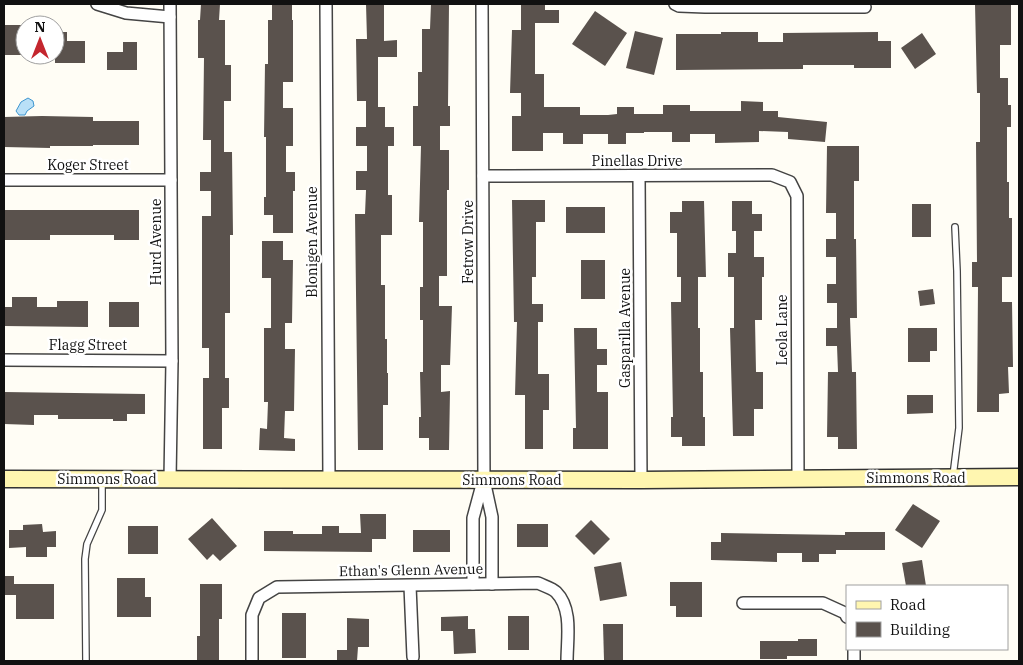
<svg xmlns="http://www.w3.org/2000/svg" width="1023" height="665" viewBox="0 0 1023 665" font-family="'IBM Plex Serif',serif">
<rect width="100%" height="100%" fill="#fffdf5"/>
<path fill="#b9e0f7" stroke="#3f96cf" d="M28 98 33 101 34 106 27 111 25 115H19L16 111 21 102Z"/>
<g fill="#5a524d">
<path d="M201 4H220L219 20H225V65H231V101H224V152H232L233 235H230V313H225V378H229V408H222V449H203V378H209V348H202V216H211V191H200V172H211V140H203L204 58H198V20H200Z"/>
<path d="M272 4H292V20H293V82H283V108H293V146H286V172H295V191H293V233H273V215H264V197H266V137H264L265 64H268V20H272Z"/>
<path d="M366 4H384V41L397 40V57H378V107H385V127H394V146H388V195H392V235H381V285H385V339H387V373H388V405H383V450H358L355 214H365L366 190H356V171H367V146H356V127H366V101H357L356 39H367Z"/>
<path d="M431 4H449L448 106H450V126H440V150H449V190H447V276H439V306H452L450 365H441V392L450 391 449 450H429V438H419V417H421L420 372H423V320H420V287H423V222H419L421 146H413V106H418V72H422V29H430Z"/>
<path d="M521 4H545V10H559V23H535V74H544V107H580V115H608L617 114V107H634V114H663V105H690V111H741V101L763 102V111H778V117L827 122 825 142 788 139V132L759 131V142L715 143V134H690V142H672V132H644V133H626V144H608V134H583V144H563V133H543V151H512V116H521V93H510L512 30H521Z"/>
<path d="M975 4H1011V45H1000V78H1008V105H1011V127H1007V182H1009V218H1012V277H1002V302H1012L1013 367H1008L1009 393 999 394V412H977L978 287H972V262H977L976 142H980V93H977Z"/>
<path d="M595 11 627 33 605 66 572 44Z"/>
<rect x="4" y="25" width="21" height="30"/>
<path d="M635 31 663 38 654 75 626 68Z"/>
<path d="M55 32H67V41H85V63H55Z"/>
<path d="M721 32H758V42H783V33L878 32V41H891V68H854V65H803V69L676 70V34H721Z"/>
<path d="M922 33 936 54 915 69 901 48Z"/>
<path d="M123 42H137V70H107V52H123Z"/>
<path d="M42 116 93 117V121H139V145H93V146H50V148L4 147V117Z"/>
<path d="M827 146H859V181H854V239H856L857 318H850L852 372H856L857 449H838V437H827L828 372H838L837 346H826V328H837V303H827V284H836V257H826V239H836V213H826Z"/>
<path d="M512 200H545V222H536V277H532V304H543V322H538V374H549V410H543V449H525V395H515L517 322H514Z"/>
<path d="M682 201H704L706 277H698V328H700V372H703V417H705V446H682V437H671V417H673L671 302H681V277H677V233H670V212H682Z"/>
<path d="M732 201H752V214H762V231H754V257H764V277H762V320H755L756 372H763V409H754V436H733L730 328H734V277H728V253H736V231H732Z"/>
<rect x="912" y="204" width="19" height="33"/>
<rect x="566" y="207" width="39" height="26"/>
<path d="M4 210H139V240H114V235H50V240H4Z"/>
<path d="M262 241H283V260H293L292 323H285V349H295L294 411H285L284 438 295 439V451L259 450 260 428 267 429 268 402H264V328H271V278H262Z"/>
<rect x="581" y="260" width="24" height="39"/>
<path d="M933 289 935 304 920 306 918 291Z"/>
<path d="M12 297H37V307H57V301H88V327L4 326V307H12Z"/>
<rect x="109" y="302" width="30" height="25"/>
<path d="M574 328H597V349H607V365H597V392H608V449H573V428H576Z"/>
<path d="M908 328H937V351H930V362H908Z"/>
<path d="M4 392 145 394V414H127V421H113V419H58V415H34V425L4 424Z"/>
<path d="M907 395H933V413L907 414Z"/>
<path d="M913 504 940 521 922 548 895 530Z"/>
<path d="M360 514H386V539H372V552L264 551V531H293V534H322V526H339V533H361Z"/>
<path d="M212 518 237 546 220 561 213 554 207 560 188 539Z"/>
<path d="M591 520 610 539 594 555 575 536Z"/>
<path d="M42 524 43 532 56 531V547H47V557H26V547L9 548V530H23V525Z"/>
<rect x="517" y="524" width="31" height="23"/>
<rect x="128" y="526" width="30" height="28"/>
<rect x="413" y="530" width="37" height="22"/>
<path d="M845 532H885V550H836V554H819V562H802V553H777V562L711 560V542H721V533L845 535Z"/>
<path d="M922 560 926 586H906L902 563Z"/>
<path d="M621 562 627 596 600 601 594 567Z"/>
<path d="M4 576H14V584H54V619H16V595H4Z"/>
<path d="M117 578H145V597H151V617H117Z"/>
<path d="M670 582H702V617H676V606H670Z"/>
<path d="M200 584H222V619H219V661H197V636H200Z"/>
<rect x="282" y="613" width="24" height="45"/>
<path d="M468 616V629H475L476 653 454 654 453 631H441V617Z"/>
<rect x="508" y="616" width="21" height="34"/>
<path d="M347 618 369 619V647H358L357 661H337V650H347Z"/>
<path d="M603 624H623V660H604Z"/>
<path d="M798 639H817V656H787V659H760V641H798Z"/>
</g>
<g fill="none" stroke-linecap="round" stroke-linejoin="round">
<g stroke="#444" stroke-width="8">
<g id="lane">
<path d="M953 476 959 428 957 271 955 227"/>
<path d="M86 661 85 559 87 544 102 510V481"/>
</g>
</g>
<g stroke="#444" stroke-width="14">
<g id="street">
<path d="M97 4 126 13 170 17"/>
<path d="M170 4 172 361 170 479"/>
<path d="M326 4 329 480"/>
<path d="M482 4 484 480 492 517V584"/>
<path d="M675 4 679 6 705 7H865"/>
<path d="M483 176 772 175 790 182 797 196 798 479"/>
<path d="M639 176 641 480"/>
<path d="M4 180H171"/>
<path d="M4 360 172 361"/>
<path d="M473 584V518L483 481"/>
<path d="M410 586 413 657"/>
<path d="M743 603H823L845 613 847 617"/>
<path d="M252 661V615L259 598 277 587 538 583C544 586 552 588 556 592 573 609 567 639 567 661"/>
<path d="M854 661V649"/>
</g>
</g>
<g stroke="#333" stroke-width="19">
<path id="secondary" d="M4 479 641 480 1019 477"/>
</g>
<use href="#lane" stroke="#fff" stroke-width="5.5"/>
<use href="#street" stroke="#fff" stroke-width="11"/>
<use href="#secondary" stroke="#fff6b0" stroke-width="16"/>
</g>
<g text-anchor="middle" stroke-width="5" stroke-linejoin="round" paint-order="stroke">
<g font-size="14" fill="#111" stroke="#fff">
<text x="637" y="166">Pinellas Drive</text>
<text x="88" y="170">Koger Street</text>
<text transform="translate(156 242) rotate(-90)" y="5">Hurd Avenue</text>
<text transform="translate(312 242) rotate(-90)" y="5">Blonigen Avenue</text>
<text transform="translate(468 242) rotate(-90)" y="5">Fetrow Drive</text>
<text transform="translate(625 328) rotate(-90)" y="5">Gasparilla Avenue</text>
<text transform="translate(782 330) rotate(-90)" y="5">Leola Lane</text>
<text x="88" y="350">Flagg Street</text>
<text x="916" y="483">Simmons Road</text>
<text x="107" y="484">Simmons Road</text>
<text x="512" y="485">Simmons Road</text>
<text transform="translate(411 570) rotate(-1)" y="5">Ethan's Glenn Avenue</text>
</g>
</g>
<rect width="1023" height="665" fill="none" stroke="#111111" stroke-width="10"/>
<rect x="846" y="585" width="162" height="65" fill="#ffffff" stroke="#a0a0a0"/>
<rect x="856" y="601" width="25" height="8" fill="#fff6b0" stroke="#a0a0a0"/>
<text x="890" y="610" font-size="15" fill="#111111">Road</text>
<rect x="856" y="622" width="25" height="15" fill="#5a524d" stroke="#a0a0a0"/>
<text x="890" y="635" font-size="15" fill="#111111">Building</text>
<g transform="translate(40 40)"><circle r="24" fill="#ffffff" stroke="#a0a0a0"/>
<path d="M0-4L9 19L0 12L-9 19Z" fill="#c4262e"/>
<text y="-8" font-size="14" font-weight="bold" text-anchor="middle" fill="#111111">N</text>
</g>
</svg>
